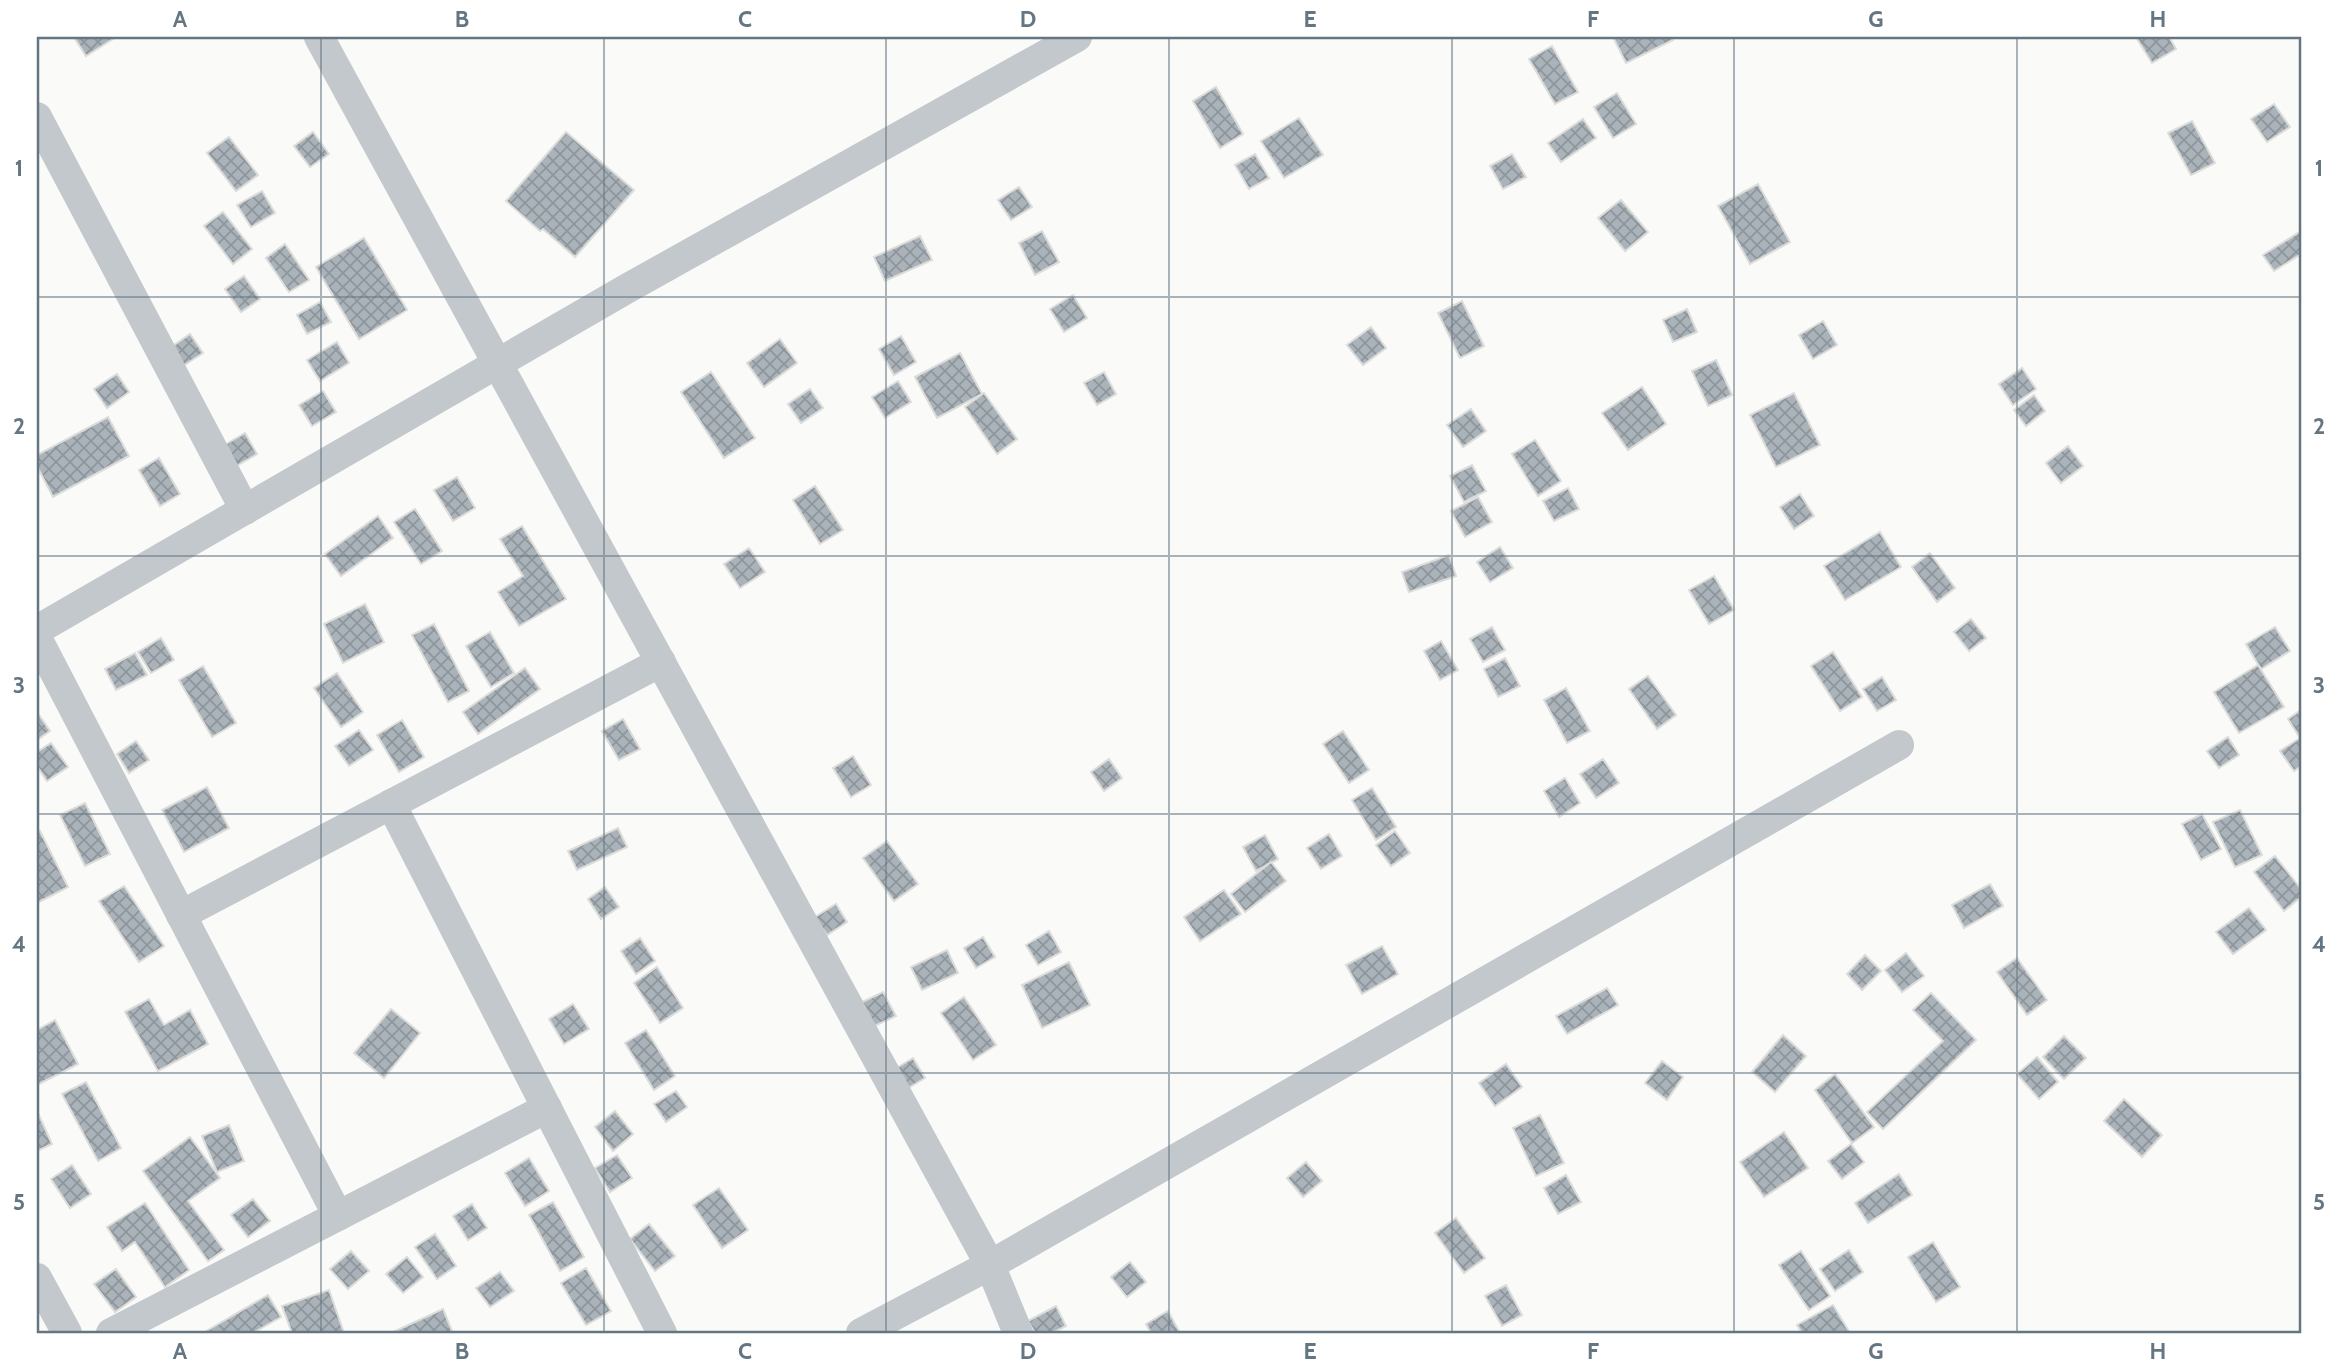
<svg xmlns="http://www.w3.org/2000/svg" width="2338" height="1370" viewBox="0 0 2338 1370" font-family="Cabin,sans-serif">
<defs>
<pattern id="building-cross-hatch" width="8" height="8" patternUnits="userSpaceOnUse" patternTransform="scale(1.75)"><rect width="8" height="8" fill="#aab3b9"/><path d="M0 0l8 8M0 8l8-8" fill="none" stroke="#8e969c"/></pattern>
</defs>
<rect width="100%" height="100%" fill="#fafaf8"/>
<g fill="url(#building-cross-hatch)" stroke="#dcdcda" stroke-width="2">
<path d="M74 37H116L86 56Z"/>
<path d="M1613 37H1671L1673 40 1626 63Z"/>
<path d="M2136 37H2169L2176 49 2152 63Z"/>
<path d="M1552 46 1578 92 1555 104 1529 59Z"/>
<path d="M1216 87 1243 134 1220 148 1193 101Z"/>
<path d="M1617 93 1636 124 1613 138 1594 107Z"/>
<path d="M2274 104 2290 127 2267 142 2251 119Z"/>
<path d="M1299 118 1323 155 1284 178 1261 141Z"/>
<path d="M1583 119 1596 138 1561 162 1548 143Z"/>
<path d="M2192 121 2215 163 2191 175 2168 133Z"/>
<path d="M313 132 329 154 310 167 294 146Z"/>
<path d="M566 132 634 190 575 257 543 229 540 231 506 201Z"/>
<path d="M229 137 258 175 236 191 207 153Z"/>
<path d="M1255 154 1269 178 1249 189 1235 165Z"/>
<path d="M1512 154 1526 177 1503 189 1490 166Z"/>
<path d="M1758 184 1790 242 1750 264 1718 206Z"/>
<path d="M1019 187 1032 207 1011 220 998 200Z"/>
<path d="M262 191 275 213 251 227 237 205Z"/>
<path d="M1621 200 1648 232 1625 251 1598 218Z"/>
<path d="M223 212 252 249 233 264 204 226Z"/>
<path d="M1042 231 1059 262 1035 275 1019 243Z"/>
<path d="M2301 231V254L2274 271 2263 255Z"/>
<path d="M920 236 932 260 885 281 874 257Z"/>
<path d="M364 238 407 310 359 339 316 267Z"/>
<path d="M285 244 309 280 289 292 266 258Z"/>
<path d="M244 276 260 299 241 312 225 289Z"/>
<path d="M1073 295 1087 318 1064 332 1050 309Z"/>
<path d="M1462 301 1484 346 1460 358 1438 313Z"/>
<path d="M320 302 331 322 307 334 297 315Z"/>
<path d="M1687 309 1697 332 1673 342 1663 320Z"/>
<path d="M1823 321 1837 345 1813 359 1799 335Z"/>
<path d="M1371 327 1386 348 1363 365 1347 345Z"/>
<path d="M190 334 203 353 183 366 170 348Z"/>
<path d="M901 336 916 362 894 375 879 349Z"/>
<path d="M780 339 797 363 764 387 747 363Z"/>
<path d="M337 342 349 363 320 381 307 360Z"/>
<path d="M960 353 982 394 937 418 915 377Z"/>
<path d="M1716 360 1732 395 1708 406 1692 371Z"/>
<path d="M2022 368 2036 389 2013 405 1999 384Z"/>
<path d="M711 372 755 438 724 458 681 392Z"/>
<path d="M1104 372 1116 394 1097 405 1084 383Z"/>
<path d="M117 374 129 392 107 408 94 389Z"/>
<path d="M898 381 911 402 885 418 872 397Z"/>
<path d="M1642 387 1666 424 1628 450 1602 413Z"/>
<path d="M810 389 823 408 801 423 788 404Z"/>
<path d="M323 391 336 412 312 426 299 405Z"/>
<path d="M984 393 1017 439 997 454 965 407Z"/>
<path d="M1794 393 1820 445 1776 467 1750 415Z"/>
<path d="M2034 395 2045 411 2026 426 2014 410Z"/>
<path d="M1471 409 1486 431 1463 447 1447 425Z"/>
<path d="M108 417 129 456 53 497 37 466V455Z"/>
<path d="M245 433 257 454 233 468 221 447Z"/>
<path d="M1535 440 1561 481 1538 496 1512 454Z"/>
<path d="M2068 446 2083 466 2061 483 2046 463Z"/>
<path d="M159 458 180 494 160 506 139 470Z"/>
<path d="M1472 465 1486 491 1464 502 1450 476Z"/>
<path d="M457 477 475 508 453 521 434 490Z"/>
<path d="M815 486 843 530 820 544 793 500Z"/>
<path d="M1568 488 1579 509 1554 521 1543 501Z"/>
<path d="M1800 494 1814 516 1794 529 1780 507Z"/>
<path d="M1478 497 1492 522 1465 537 1451 511Z"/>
<path d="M415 509 442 551 421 564 394 522Z"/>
<path d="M378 516 393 538 341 576 325 554Z"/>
<path d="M522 526 566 599 519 626 498 592 523 576 500 539Z"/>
<path d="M1880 532 1901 567 1845 600 1824 566Z"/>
<path d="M1500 547 1513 568 1490 582 1477 562Z"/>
<path d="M749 548 765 572 740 588 724 564Z"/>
<path d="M1930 553 1955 588 1937 602 1912 567Z"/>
<path d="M1449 555 1456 576 1409 592 1402 572Z"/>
<path d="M1714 576 1734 610 1709 624 1689 590Z"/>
<path d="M365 604 384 642 343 663 324 624Z"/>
<path d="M1971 619 1986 638 1969 651 1954 632Z"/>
<path d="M434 624 469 691 448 702 412 635Z"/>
<path d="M1492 627 1505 650 1483 662 1470 639Z"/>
<path d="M2275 627 2290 651 2261 669 2246 644Z"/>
<path d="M490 632 514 673 491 687 466 646Z"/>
<path d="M161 638 174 660 151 673 138 652Z"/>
<path d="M1441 641 1458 670 1440 680 1424 651Z"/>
<path d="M1833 652 1862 697 1840 711 1811 666Z"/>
<path d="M135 653 147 675 116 690 105 669Z"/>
<path d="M1505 658 1520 686 1498 697 1484 669Z"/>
<path d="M2258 665 2284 707 2239 733 2214 692Z"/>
<path d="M203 666 236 723 212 737 179 680Z"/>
<path d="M525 668 540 689 478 734 463 712Z"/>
<path d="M337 673 363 712 341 727 314 688Z"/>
<path d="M1648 676 1676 715 1657 729 1629 689Z"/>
<path d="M1882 677 1896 700 1877 711 1863 689Z"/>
<path d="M1566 688 1590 731 1567 743 1544 700Z"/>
<path d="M2301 710V766L2294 771 2280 751 2300 738 2288 719Z"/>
<path d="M37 712 50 731 37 740Z"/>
<path d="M623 719 640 749 619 760 602 731Z"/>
<path d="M402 720 424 757 399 772 377 735Z"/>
<path d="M359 730 373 750 349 766 335 746Z"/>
<path d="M1343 731 1369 770 1349 783 1323 744Z"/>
<path d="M2228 737 2239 755 2219 768 2207 751Z"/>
<path d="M136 741 149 760 129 773 117 754Z"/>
<path d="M51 743 68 767 47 781 37 766V752Z"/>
<path d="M853 756 871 785 851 797 833 768Z"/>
<path d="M1109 759 1122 778 1104 791 1091 772Z"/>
<path d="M1603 759 1619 783 1596 798 1580 774Z"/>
<path d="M1565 778 1580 803 1559 817 1544 791Z"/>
<path d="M207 787 229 828 184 852 162 810Z"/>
<path d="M1372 788 1396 827 1376 840 1352 800Z"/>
<path d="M85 803 110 854 85 866 60 815Z"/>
<path d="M2240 810 2262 855 2235 867 2213 822Z"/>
<path d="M2202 814 2221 849 2201 860 2182 824Z"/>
<path d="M618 828 627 847 577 870 568 851Z"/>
<path d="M40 831 68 887 37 903V832Z"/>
<path d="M1395 831 1410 853 1391 866 1376 845Z"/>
<path d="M1329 834 1342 856 1321 869 1307 848Z"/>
<path d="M1265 835 1278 859 1256 871 1243 847Z"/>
<path d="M887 841 918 884 894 901 863 858Z"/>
<path d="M2275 856 2301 889V897L2284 911 2254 872Z"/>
<path d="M1271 862 1286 881 1245 912 1231 894Z"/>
<path d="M1990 884 2003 906 1964 928 1952 905Z"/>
<path d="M124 886 164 946 139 962 99 901Z"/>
<path d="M605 887 619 907 601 919 588 899Z"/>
<path d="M1224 890 1241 914 1200 941 1184 917Z"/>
<path d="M836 904 847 922 827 935 815 917Z"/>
<path d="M2249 908 2266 930 2233 954 2216 932Z"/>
<path d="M1049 931 1061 952 1038 965 1026 945Z"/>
<path d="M983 937 995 957 976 968 964 948Z"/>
<path d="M640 938 655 961 636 974 621 951Z"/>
<path d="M1382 946 1398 974 1362 994 1346 965Z"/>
<path d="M947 950 958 973 922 990 911 967Z"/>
<path d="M1906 953 1924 976 1902 992 1885 970Z"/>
<path d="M1865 955 1881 971 1862 990 1847 974Z"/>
<path d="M2017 958 2047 1000 2027 1015 1997 972Z"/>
<path d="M1069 962 1090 1005 1042 1028 1022 985Z"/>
<path d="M657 967 683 1008 660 1023 634 983Z"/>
<path d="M1607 988 1618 1005 1567 1034 1556 1016Z"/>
<path d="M883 992 896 1016 868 1029 856 1005Z"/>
<path d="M1931 993 1976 1040 1883 1129 1867 1112 1943 1041 1913 1010Z"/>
<path d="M964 997 996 1045 973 1060 941 1013Z"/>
<path d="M149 999 164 1025 190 1010 208 1044 158 1071 125 1012Z"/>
<path d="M573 1004 589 1029 564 1044 549 1019Z"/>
<path d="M391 1009 420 1033 384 1078 354 1053Z"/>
<path d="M55 1020 78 1064 37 1085V1030Z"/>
<path d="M646 1030 675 1076 654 1090 625 1043Z"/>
<path d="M1783 1035 1806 1056 1775 1092 1752 1072Z"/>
<path d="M2064 1036 2086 1058 2064 1079 2043 1057Z"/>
<path d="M2037 1057 2058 1082 2039 1099 2017 1074Z"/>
<path d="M913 1058 925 1078 900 1093 888 1073Z"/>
<path d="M1662 1061 1683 1077 1667 1100 1645 1083Z"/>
<path d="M1506 1064 1522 1087 1495 1106 1479 1083Z"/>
<path d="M1835 1074 1874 1127 1852 1143 1815 1090Z"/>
<path d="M86 1082 121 1148 98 1161 62 1094Z"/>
<path d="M676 1091 687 1107 666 1122 654 1104Z"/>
<path d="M2124 1099 2162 1135 2142 1157 2104 1121Z"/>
<path d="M37 1111 52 1144 37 1151Z"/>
<path d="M615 1111 633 1134 613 1151 595 1127Z"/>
<path d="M1540 1115 1564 1163 1536 1176 1513 1128Z"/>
<path d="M229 1125 244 1161 217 1172 202 1136Z"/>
<path d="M1784 1132 1808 1168 1764 1197 1740 1162Z"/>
<path d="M190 1137 220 1178 188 1201 224 1250 208 1261 143 1171Z"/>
<path d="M1851 1144 1864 1162 1842 1179 1828 1161Z"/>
<path d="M617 1155 632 1178 610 1192 595 1168Z"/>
<path d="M529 1158 549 1191 525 1206 505 1173Z"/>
<path d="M1306 1162 1322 1181 1303 1197 1287 1178Z"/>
<path d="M72 1165 91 1194 70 1208 51 1179Z"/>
<path d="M1899 1174 1912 1195 1868 1223 1855 1203Z"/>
<path d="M1566 1175 1581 1202 1558 1214 1544 1188Z"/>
<path d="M719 1188 748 1230 722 1248 693 1205Z"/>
<path d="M253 1199 270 1221 248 1237 231 1215Z"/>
<path d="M553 1202 584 1257 560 1271 529 1215Z"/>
<path d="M145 1203 189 1270 165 1287 135 1242 122 1251 107 1227Z"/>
<path d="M472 1204 487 1228 468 1240 453 1216Z"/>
<path d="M1456 1218 1485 1258 1464 1273 1435 1233Z"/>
<path d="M649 1224 675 1256 655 1271 630 1239Z"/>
<path d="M435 1234 456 1266 437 1279 415 1247Z"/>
<path d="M1933 1242 1960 1287 1936 1302 1908 1257Z"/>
<path d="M1849 1250 1863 1272 1835 1291 1820 1269Z"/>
<path d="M351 1251 369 1271 348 1289 330 1269Z"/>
<path d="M1801 1251 1830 1296 1809 1310 1779 1265Z"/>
<path d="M407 1257 423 1277 403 1293 386 1274Z"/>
<path d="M1130 1262 1146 1282 1127 1297 1111 1277Z"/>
<path d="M586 1268 611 1311 586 1325 561 1283Z"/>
<path d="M116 1269 136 1297 115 1312 94 1284Z"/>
<path d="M500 1272 514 1291 490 1307 476 1288Z"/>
<path d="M1506 1285 1522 1315 1502 1326 1485 1296Z"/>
<path d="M329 1290 344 1333H292L282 1306Z"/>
<path d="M268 1295 281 1317 253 1333H203Z"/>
<path d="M1833 1305 1850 1333H1802L1797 1325Z"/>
<path d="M1056 1306 1066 1326 1052 1333H1035L1028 1321Z"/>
<path d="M443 1309 452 1331 447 1333H391Z"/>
<path d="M1168 1311 1180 1333H1151L1146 1324Z"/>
</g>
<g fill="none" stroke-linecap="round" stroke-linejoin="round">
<g stroke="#c3c8cc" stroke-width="30">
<path d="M319 37 990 1265 1018 1333"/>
<path d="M37 117 245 510"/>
<path d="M37 630 628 288 1077 37"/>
<path d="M37 638 338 1216"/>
<path d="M391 804 662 1333"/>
<path d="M181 915 661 662"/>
<path d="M37 1278 67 1333"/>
<path d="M111 1333 547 1108"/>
<path d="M861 1333 990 1265 1899 745"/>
</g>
</g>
<path fill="none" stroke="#657683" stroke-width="2" stroke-opacity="0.55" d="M321 37V1333M604 37V1333M886 37V1333M1169 37V1333M1452 37V1333M1734 37V1333M2017 37V1333M37 297H2301M37 556H2301M37 814H2301M37 1073H2301"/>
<rect width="2338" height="1370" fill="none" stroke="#ffffff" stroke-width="77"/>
<rect x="38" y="38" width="2262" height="1294" fill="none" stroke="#657683" stroke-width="2.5"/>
<g font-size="23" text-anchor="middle" font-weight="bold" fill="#657683">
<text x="180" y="27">A</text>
<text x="462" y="27">B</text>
<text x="745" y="27">C</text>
<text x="1028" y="27">D</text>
<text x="1310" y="27">E</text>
<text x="1593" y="27">F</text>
<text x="1876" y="27">G</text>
<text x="2158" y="27">H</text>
<text x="19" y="176">1</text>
<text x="2319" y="176">1</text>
<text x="19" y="434">2</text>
<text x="2319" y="434">2</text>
<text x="19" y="693">3</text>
<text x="2319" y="693">3</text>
<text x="19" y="952">4</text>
<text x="2319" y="952">4</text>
<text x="19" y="1210">5</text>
<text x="2319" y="1210">5</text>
<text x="180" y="1359">A</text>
<text x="462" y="1359">B</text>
<text x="745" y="1359">C</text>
<text x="1028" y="1359">D</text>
<text x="1310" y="1359">E</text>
<text x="1593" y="1359">F</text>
<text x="1876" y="1359">G</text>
<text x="2158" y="1359">H</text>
</g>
</svg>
